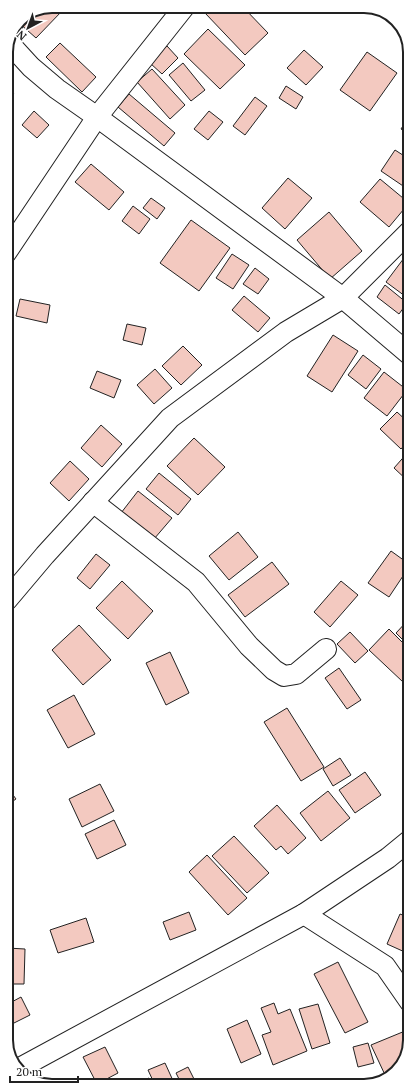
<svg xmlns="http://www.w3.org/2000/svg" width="416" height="1092" viewBox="0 0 416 1092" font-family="'PT Serif',serif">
<rect width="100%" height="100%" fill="#fff"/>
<g fill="#f3c9c0" stroke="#222">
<path d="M52 6H56L62 11 36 38 18 22 20 19Z"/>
<path d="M211 6H242L268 33 245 55 205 13Z"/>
<path d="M208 29 245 65 220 89 184 54Z"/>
<path d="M60 43 96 77 82 92 46 57Z"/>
<path d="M167 46 178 58 162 74 150 63Z"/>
<path d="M304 50 323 67 306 85 287 68Z"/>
<path d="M367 52 397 73 370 111 340 90Z"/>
<path d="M183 63 205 90 191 101 169 75Z"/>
<path d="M152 69 185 105 170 119 137 82Z"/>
<path d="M6 85 14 94 6 100Z"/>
<path d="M286 86 303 97 296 109 279 98Z"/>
<path d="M129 94 175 133 164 146 118 107Z"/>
<path d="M255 97 267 106 245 135 233 126Z"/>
<path d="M34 111 49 125 37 138 22 125Z"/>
<path d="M209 111 223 122 208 140 194 129Z"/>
<path d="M408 118 409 134 401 129Z"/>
<path d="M395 150 409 159V190L381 171Z"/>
<path d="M91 164 124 192 109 210 75 182Z"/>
<path d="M288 178 312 198 285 229 262 208Z"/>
<path d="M380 179 409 203 389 227 360 202Z"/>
<path d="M151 198 165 208 157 219 143 208Z"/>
<path d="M133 206 150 219 139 234 122 221Z"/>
<path d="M329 212 362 251 330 279 297 240Z"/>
<path d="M191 220 230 248 199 291 160 263Z"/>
<path d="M232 254 249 265 233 289 216 278Z"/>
<path d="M404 258 409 262V299L386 282Z"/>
<path d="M255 268 269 279 258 294 243 284Z"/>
<path d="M385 285 407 303 399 314 377 297Z"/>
<path d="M244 296 270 318 258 332 232 310Z"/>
<path d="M20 299 50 305 47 323 16 316Z"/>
<path d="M127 324 146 328 142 345 123 340Z"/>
<path d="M333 335 358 351 332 392 307 376Z"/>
<path d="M183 346 202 365 181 385 162 366Z"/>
<path d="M363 355 381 369 366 389 348 375Z"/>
<path d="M155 369 172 388 154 404 137 385Z"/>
<path d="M97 371 121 380 114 398 90 388Z"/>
<path d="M384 372 407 390 387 416 364 398Z"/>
<path d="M397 412 409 423V440L401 449 380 429Z"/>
<path d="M101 425 122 444 102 467 81 448Z"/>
<path d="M194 438 225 467 198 495 167 466Z"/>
<path d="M409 451V482L394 468Z"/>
<path d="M70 461 89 479 69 501 50 483Z"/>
<path d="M159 473 191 499 178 515 146 489Z"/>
<path d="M138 491 172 518 154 539 121 513Z"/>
<path d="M238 532 258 557 229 580 209 556Z"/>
<path d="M391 551 409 564V567L389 597 368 583Z"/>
<path d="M96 554 110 565 90 589 77 578Z"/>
<path d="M272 562 289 584 245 617 228 595Z"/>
<path d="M122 581 153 611 128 639 96 608Z"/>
<path d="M341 581 358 595 330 627 314 612Z"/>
<path d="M409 619V646L396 633Z"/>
<path d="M79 625 111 660 83 685 52 650Z"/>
<path d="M389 629 409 649V675L403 682 369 650Z"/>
<path d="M350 632 368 651 355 663 337 644Z"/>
<path d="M170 652 189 693 166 705 146 663Z"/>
<path d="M339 668 361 700 347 709 325 678Z"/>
<path d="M74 695 95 734 68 748 47 710Z"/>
<path d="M287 708 324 767 301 781 264 722Z"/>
<path d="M340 758 351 775 333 786 323 769Z"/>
<path d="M365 772 381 795 355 813 339 790Z"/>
<path d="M100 784 114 811 82 827 69 799Z"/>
<path d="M7 787 16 799 7 805Z"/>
<path d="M328 791 350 818 321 841 300 813Z"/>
<path d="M277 805 306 838 288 854 281 846 276 850 254 826Z"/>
<path d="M114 820 126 845 97 859 85 834Z"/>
<path d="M234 836 269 873 247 893 212 856Z"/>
<path d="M207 855 247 898 228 915 189 872Z"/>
<path d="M410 906V946L407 953 387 944 400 914 405 916Z"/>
<path d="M189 912 196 930 170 940 163 922Z"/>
<path d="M86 918 94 942 58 953 50 930Z"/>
<path d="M7 948 25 949 24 984H8Z"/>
<path d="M338 962 368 1022 345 1033 314 974Z"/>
<path d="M21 997 30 1015 8 1026V1004Z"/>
<path d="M274 1003 278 1014 290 1009 307 1051 273 1065 262 1035 271 1032 261 1008Z"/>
<path d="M318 1004 330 1043 312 1049 299 1009Z"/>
<path d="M247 1020 261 1054 241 1063 227 1029Z"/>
<path d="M405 1031 409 1042 401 1068 386 1077 371 1045Z"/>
<path d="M368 1043 374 1063 358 1067 353 1047Z"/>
<path d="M105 1047 118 1073 97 1084 83 1057Z"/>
<path d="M165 1063 175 1085H155L148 1070Z"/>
<path d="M188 1067 197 1085H182L176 1073Z"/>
<path d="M149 1078 153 1085H134Z"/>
</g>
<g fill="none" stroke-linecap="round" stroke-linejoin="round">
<g stroke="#222" stroke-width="22">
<g id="minor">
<path d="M9 43 31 67 57 89 97 117 343 298 409 354"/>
<path d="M6 253 97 117 185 6"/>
<path d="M93 502 196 582 249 646 274 670 284 676 296 674 326 649"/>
<path d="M7 600 45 555 170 418 286 332 343 298 409 232"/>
<path d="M304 914 385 966 410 1002"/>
<path d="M18 1069 304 914 388 858 410 840"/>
</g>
</g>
<use href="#minor" stroke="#fff" stroke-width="20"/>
</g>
<path d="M0 0H416V1092H0ZM52 13H364A39 39 0 0 1 403 52V1040A39 39 0 0 1 364 1079H52A39 39 0 0 1 13 1040V52A39 39 0 0 1 52 13Z" fill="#fff" fill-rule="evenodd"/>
<path fill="none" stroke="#222" stroke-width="2" d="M52 13H364A39 39 0 0 1 403 52V1040A39 39 0 0 1 364 1079H52A39 39 0 0 1 13 1040V52A39 39 0 0 1 52 13Z"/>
<g transform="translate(28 28) rotate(221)" stroke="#ffffff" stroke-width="3" paint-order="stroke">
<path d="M0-3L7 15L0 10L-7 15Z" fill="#222222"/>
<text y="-6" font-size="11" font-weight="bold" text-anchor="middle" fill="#222222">N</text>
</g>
<path d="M10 1076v6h68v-6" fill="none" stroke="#222222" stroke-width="2"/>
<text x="16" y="1076" font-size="12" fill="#222222" stroke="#ffffff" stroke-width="3" paint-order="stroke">20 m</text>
</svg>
